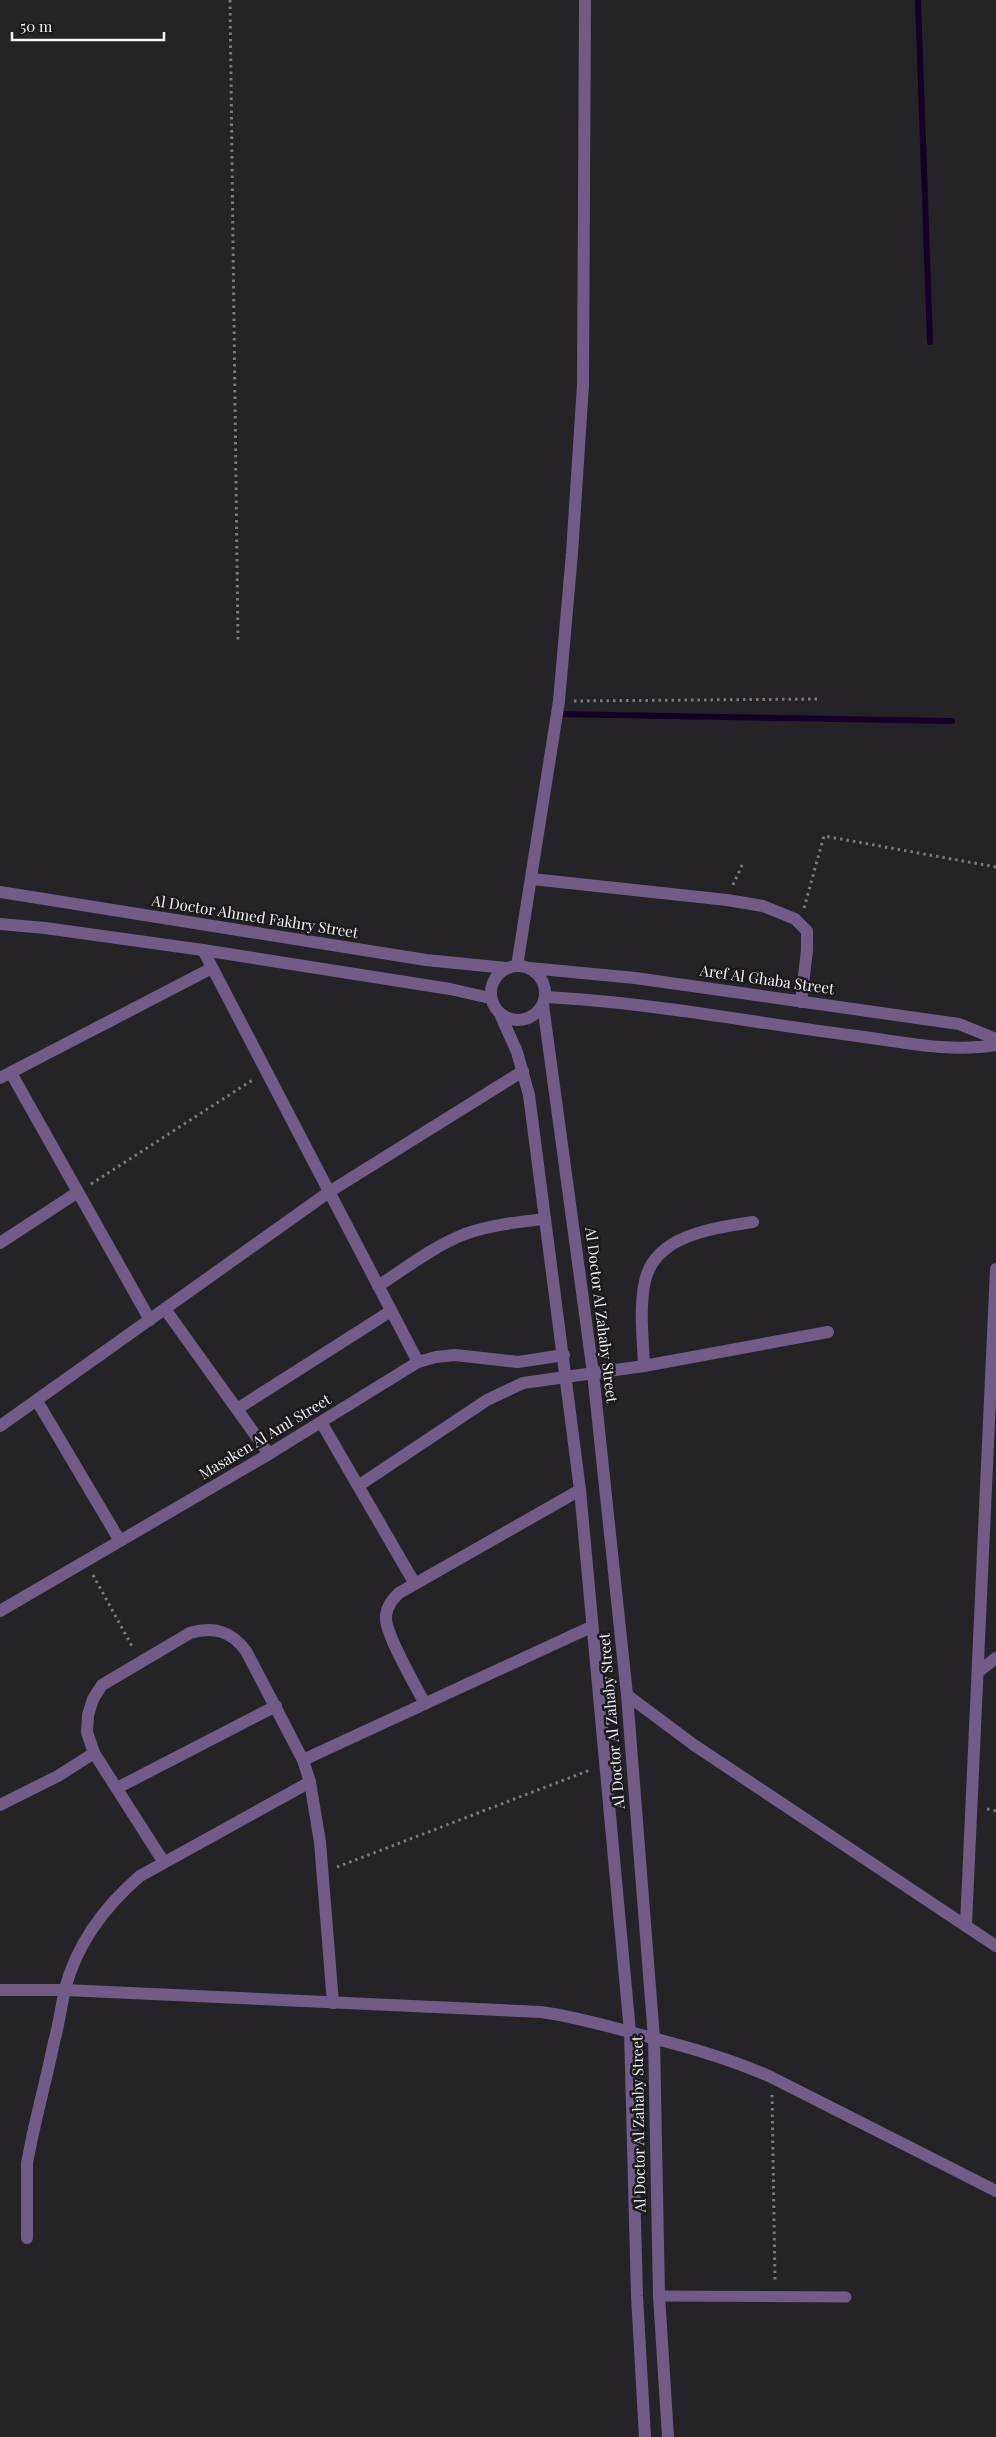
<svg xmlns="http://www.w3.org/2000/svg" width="996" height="2437" viewBox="0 0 996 2437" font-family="'Playfair Display',serif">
<rect width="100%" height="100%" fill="#252328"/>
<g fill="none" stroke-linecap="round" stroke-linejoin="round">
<g stroke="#140024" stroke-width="6">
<path d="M918 0 930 342"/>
<path d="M556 714 952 721"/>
</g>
<g stroke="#7b797d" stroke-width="3" stroke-dasharray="2.5 4" stroke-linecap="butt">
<path d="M230 0 238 642"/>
<path d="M574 701 818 699"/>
<path d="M733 885 743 863"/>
<path d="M804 908 824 836 996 867"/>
<path d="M91 1184 254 1079"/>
<path d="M93 1575 133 1648"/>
<path d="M987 1809 996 1811"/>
<path d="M337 1867 590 1770"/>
<path d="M772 2095 775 2281"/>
</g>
<path stroke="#705c87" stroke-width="11" d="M659 2296 846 2297"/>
<g stroke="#705c87" stroke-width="12">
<path d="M532 879 727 900 763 906 795 919 807 931V950L801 1002"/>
<path d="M0 892 426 960 506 968"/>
<path d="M0 924 45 928 203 950 450 989 490 998"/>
<path d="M203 950 418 1362"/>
<circle cx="518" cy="993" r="27"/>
<path d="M517 966 559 701 572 553 583 385 585 0"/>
<path d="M530 968 635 978 959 1024 996 1039"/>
<path d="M545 997C650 1002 753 1023 857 1036 903 1042 950 1053 996 1045"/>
<path d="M543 1005 593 1373 627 1695 654 2038 659 2296 668 2437"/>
<path d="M501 1016 517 1052 529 1095 580 1490 630 2032 637 2296 645 2437"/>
<path d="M11 1073 150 1320"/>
<path d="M0 1078 212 968"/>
<path d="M0 1243 78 1192"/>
<path d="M378 1286C406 1268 434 1246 465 1234 490 1225 518 1222 545 1219"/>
<path d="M165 1309 269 1454"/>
<path d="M644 1366C643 1338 639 1308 645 1281 655 1235 714 1228 753 1222"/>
<path d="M37 1401 120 1541"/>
<path d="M237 1409 391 1311"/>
<path d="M321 1422 415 1584"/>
<path d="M0 1426 329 1192 523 1071"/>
<path d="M358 1486 487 1400 523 1383 644 1366 828 1332"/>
<path d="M0 1611 269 1454 418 1362 436 1357 455 1355 518 1362 564 1355"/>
<path d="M978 1672 996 1658"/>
<path d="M627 1695 694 1745 996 1946"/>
<path d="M425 1704C416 1686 384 1633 386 1616 387 1606 392 1600 399 1593L580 1490"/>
<path d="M303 1760 591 1627"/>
<path d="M117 1788 276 1706"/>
<path d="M0 1805 58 1776 94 1753"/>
<path d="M163 1861 94 1753 87 1732 88 1715 93 1699 102 1685 190 1633C214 1626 231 1631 246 1651L303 1760 310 1782 320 1842 333 2003"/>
<path d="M966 1924 996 1269"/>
<path d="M0 1990H65L541 2012C571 2016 600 2024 630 2032 679 2045 724 2056 771 2077L996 2191"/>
<path d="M27 2238V2163L31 2143C38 2109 47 2076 54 2042 59 2025 61 2007 65 1989 77 1943 104 1907 140 1876L310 1782"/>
</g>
</g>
<g text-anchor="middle" stroke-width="5" stroke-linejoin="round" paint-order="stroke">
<g font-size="15" fill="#f5f3f6" stroke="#1c1a1e">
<text transform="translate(255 917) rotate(9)" y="5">Al Doctor Ahmed Fakhry Street</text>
<text transform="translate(767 980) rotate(8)" y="5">Aref Al Ghaba Street</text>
<text transform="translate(601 1315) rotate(83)" y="5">Al Doctor Al Zahaby Street</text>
<text transform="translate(265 1437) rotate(-31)" y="5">Masaken Al Aml Street</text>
<text transform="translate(612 1721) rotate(-95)" y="5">Al Doctor Al Zahaby Street</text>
<text transform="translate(639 2124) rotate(-91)" y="5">Al Doctor Al Zahaby Street</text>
</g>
</g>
<path d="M12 32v8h152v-8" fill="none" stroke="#f5f3f6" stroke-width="2.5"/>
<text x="20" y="32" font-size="15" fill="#f5f3f6" stroke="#1c1a1e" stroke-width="4" paint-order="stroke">50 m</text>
</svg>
